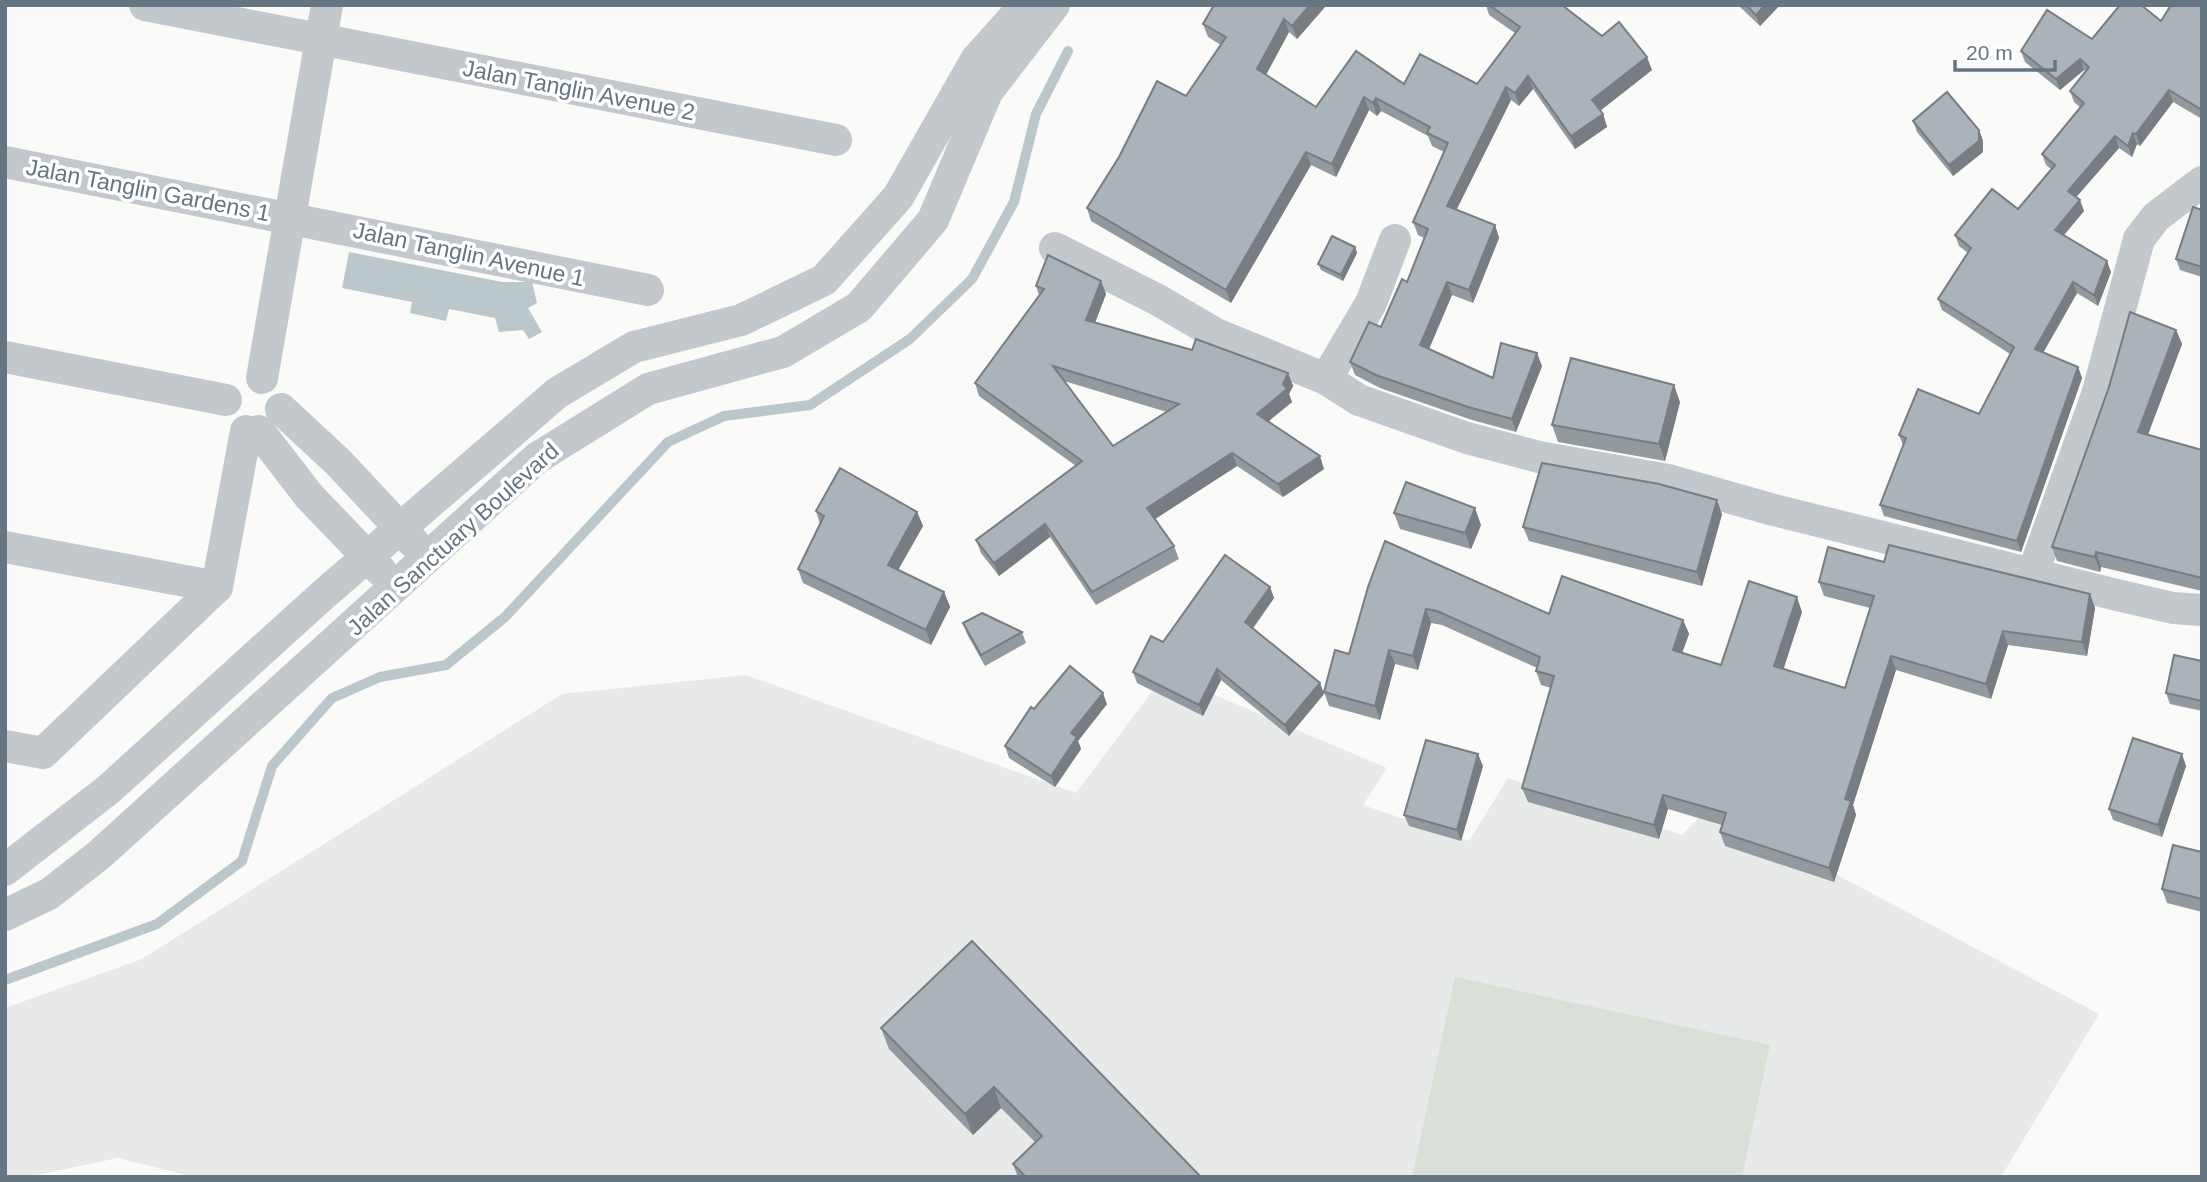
<svg xmlns="http://www.w3.org/2000/svg" width="2207" height="1182" viewBox="0 0 2207 1182" font-family="Helvetica,sans-serif">
<rect width="100%" height="100%" fill="#fafaf8"/>
<path fill="#e8e9e9" d="M1165 674 1387 768 1363 805 1469 841 1508 778 1682 835 1709 807 2099 1014 2001 1177H194L118 1158 27 1177H5V1008L142 959 562 694 746 675 1076 793Z"/>
<path fill="#dadfd7" d="M1455 977 1770 1045 1742 1177H1412Z"/>
<path fill="#bbc7cb" d="M349 252 502 282H532L537 303 528 308 542 332 529 339 523 330 499 332 495 318 449 309 446 321 410 313 412 302 342 288Z"/>
<g fill="none" stroke-linecap="round" stroke-linejoin="round">
<path stroke="#bbc7cb" stroke-width="10" d="M5 980 157 924 242 861 272 766 332 698 380 677 446 665 505 617 668 442 724 416 810 405 910 339 972 279 1014 202 1036 114 1068 51"/>
<g stroke="#c3c8cc" stroke-width="32">
<path d="M145 5 836 140"/>
<path d="M5 162 648 290"/>
<path d="M1055 248 1158 300 1216 334 1326 379 1359 400 1467 438 1539 457 1668 480 1770 509 2117 595 2173 608 2202 610"/>
<path d="M5 357 226 400"/>
<path d="M262 378 327 5"/>
<path d="M1326 379 1371 303 1395 240"/>
<path d="M281 409 338 462 414 543"/>
<path d="M259 431 309 496 381 571"/>
<path d="M5 547 217 587"/>
<path d="M2033 573 2097 395 2139 239 2156 217 2202 182"/>
<path d="M5 746 43 753 217 587 246 431"/>
<path d="M5 870 109 789 324 594 557 393 634 347 741 320 824 280 898 197 976 60 1025 5"/>
<path d="M5 915 49 894 99 855 537 458 648 389 783 352 859 307 933 220 987 92 1054 5"/>
</g>
</g>
<g fill="#929a9f" fill-rule="evenodd">
<path d="M1214 5H1324L1325 7 1297 39 1289 32 1266 75 1316 107 1404 84H1477L1515 33 1489 15 1486 5H1562L1602 36 1652 70 1600 111 1603 114 1607 127 1575 149 1533 89 1519 106 1511 100 1456 210 1495 225 1499 238 1473 303 1452 295 1429 349 1493 378 1542 366 1516 432 1472 420 1380 388 1355 375 1350 362 1381 327 1407 282 1424 238 1418 235 1413 222 1444 152 1432 146 1428 136 1381 111 1377 116 1369 110 1336 177 1311 165 1231 303 1091 221 1087 208 1186 96 1221 45 1208 37 1203 24Z"/>
<path d="M1738 5H1780L1760 26Z"/>
<path d="M2202 5V119L2173 102 2140 146 2137 144 2132 157 2119 148 2076 197 2084 211 2064 235 2111 272 2098 306 2077 293 2043 353 2078 367 2082 378 2021 552 1884 516 1880 505 1903 445 1899 435 1979 414 2010 354 1942 310 1938 299 1968 253 1959 246 1955 235 2018 209 2051 169 2046 165 2042 154 2081 108 2074 102 2070 91 2085 71 2084 70 2060 90 2025 62 2021 51 2092 39 2161 21Z"/>
<path d="M1913 121 1979 130 1983 141V152L1953 176 1917 132Z"/>
<path d="M2202 210V277L2180 270 2176 259Z"/>
<path d="M1355 247 1357 253 1343 281 1321 270 1318 264Z"/>
<path d="M1101 281 1106 294 1095 323 1192 350 1288 373 1293 386 1289 394 1292 402 1268 422 1324 469 1283 497 1237 466 1155 519 1174 546 1179 559 1096 605 1050 537 999 576 981 553 976 540 1076 466 979 396 975 383 1039 295 1036 286ZM1064 381 1167 412 1113 446Z"/>
<path d="M2176 330 2182 344 2148 435 2202 450V591L2101 567 2100 572 2057 561 2052 547Z"/>
<path d="M1680 402 1665 461 1558 442 1552 425Z"/>
<path d="M816 511 917 512 923 526 898 570 944 592 950 607 931 645 803 583 798 569 820 524Z"/>
<path d="M1394 513 1481 525 1471 549 1400 529Z"/>
<path d="M1722 514 1702 586 1529 541 1523 527Z"/>
<path d="M1884 562 2090 594 2095 608 2087 656 2008 645 1991 699 1896 670 1853 805 1856 815 1834 882 1725 846 1720 832 1722 825 1668 809 1659 839 1528 802 1522 788 1551 688 1541 685 1536 671 1537 668 1442 625 1431 623 1418 670 1395 664 1380 720 1329 706 1324 692 1349 654 1368 587 1549 614 1683 620 1689 634 1682 653 1721 665 1802 612 1783 668 1845 688 1870 608 1824 596 1819 582Z"/>
<path d="M1270 587 1274 598 1252 629 1320 683 1324 694 1289 736 1221 680 1203 716 1137 683 1133 672 1163 642Z"/>
<path d="M963 623 1022 632 1026 643 985 666 967 634Z"/>
<path d="M2202 661V711L2170 704 2166 693Z"/>
<path d="M1107 704 1078 741 1081 749 1055 787 1009 758 1005 746 1034 709Z"/>
<path d="M1483 766 1461 841 1409 826 1404 815Z"/>
<path d="M2186 766 2162 837 2113 820 2109 809Z"/>
<path d="M2202 852V912L2167 903 2162 889Z"/>
<path d="M881 1028 1201 1177H1018L1013 1164 1036 1143 1001 1108 973 1135 889 1049Z"/>
</g>
<g fill="#777d82">
<path d="M1310 5H1324L1325 7 1297 39 1292 26Z"/>
<path d="M1765 5H1780L1760 26 1756 15Z"/>
<path d="M1284 19 1289 32 1262 82 1257 69Z"/>
<path d="M1647 57 1652 70 1597 113 1592 100Z"/>
<path d="M2080 59 2084 70 2060 90 2056 79Z"/>
<path d="M1528 76 1533 89 1519 106 1515 93Z"/>
<path d="M1506 87 1511 100 1452 219 1447 206Z"/>
<path d="M2169 90 2173 102 2140 146 2136 134Z"/>
<path d="M1364 97 1369 110 1336 177 1332 164Z"/>
<path d="M1376 98 1381 111 1377 116 1373 103Z"/>
<path d="M1603 114 1607 127 1575 149 1571 136Z"/>
<path d="M1979 130 1983 141V152L1953 176 1949 165Z"/>
<path d="M2133 133 2137 144 2132 157 2128 146Z"/>
<path d="M2115 136 2119 148 2072 202 2068 191Z"/>
<path d="M1306 152 1311 165 1231 303 1226 290Z"/>
<path d="M2080 200 2084 211 2059 241 2055 230Z"/>
<path d="M1495 225 1499 238 1473 303 1469 290Z"/>
<path d="M1355 247 1357 253 1343 281 1341 275Z"/>
<path d="M2107 261 2111 272 2098 306 2094 295Z"/>
<path d="M1101 281 1106 294 1091 333 1086 320Z"/>
<path d="M1447 282 1452 295 1425 358 1420 345Z"/>
<path d="M2073 282 2077 293 2039 360 2035 349Z"/>
<path d="M2176 330 2182 344 2143 447 2138 432Z"/>
<path d="M1537 353 1542 366 1516 432 1512 419Z"/>
<path d="M2078 367 2082 378 2021 552 2017 541Z"/>
<path d="M1288 373 1293 386 1289 394 1292 402 1261 427 1257 414 1283 384Z"/>
<path d="M1674 385 1680 402 1665 461 1659 444Z"/>
<path d="M1232 453 1237 466 1152 521 1147 508Z"/>
<path d="M1320 456 1324 469 1283 497 1278 484Z"/>
<path d="M1717 500 1722 514 1702 586 1697 572Z"/>
<path d="M1475 508 1481 525 1471 549 1465 533Z"/>
<path d="M917 512 923 526 893 579 888 565Z"/>
<path d="M1045 524 1050 537 999 576 994 563Z"/>
<path d="M2096 552 2101 567 2100 572 2095 557Z"/>
<path d="M1270 587 1274 598 1249 634 1245 622Z"/>
<path d="M944 592 950 607 931 645 926 630Z"/>
<path d="M2090 594 2095 608 2087 656 2082 642Z"/>
<path d="M1797 597 1802 612 1780 680 1774 666Z"/>
<path d="M1426 609 1431 623 1418 670 1413 656Z"/>
<path d="M1683 620 1689 634 1678 664 1673 650Z"/>
<path d="M2003 631 2008 645 1991 699 1986 684Z"/>
<path d="M1389 650 1395 664 1380 720 1375 706Z"/>
<path d="M1891 656 1896 670 1853 805 1856 815 1834 882 1829 868 1845 799Z"/>
<path d="M1217 669 1221 680 1203 716 1199 705Z"/>
<path d="M1320 683 1324 694 1289 736 1285 725Z"/>
<path d="M1103 693 1107 704 1078 741 1081 749 1055 787 1051 776 1071 733Z"/>
<path d="M1478 754 1483 766 1461 841 1457 830Z"/>
<path d="M2182 754 2186 766 2162 837 2158 825Z"/>
<path d="M1663 795 1668 809 1659 839 1654 825Z"/>
<path d="M994 1087 1001 1108 973 1135 965 1114Z"/>
</g>
<g fill="#aab3b9" stroke="#777d82" stroke-width="2" fill-rule="evenodd">
<path d="M1214 5H1310L1292 26 1284 19 1257 69 1316 107 1356 51 1404 84 1420 54 1477 84 1520 27 1489 5H1562L1602 36 1619 22 1647 57 1592 100 1603 114 1571 136 1528 76 1515 93 1506 87 1447 206 1495 225 1469 290 1447 282 1420 345 1493 378 1501 343 1537 353 1512 419 1468 407 1376 375 1350 362 1369 322 1381 327 1402 279 1407 282 1428 229 1413 222 1448 143 1427 133 1430 127 1376 98 1373 103 1364 97 1332 164 1306 152 1226 290 1087 208 1119 157 1157 81 1186 96 1226 37 1203 24Z"/>
<path d="M1746 5H1765L1756 15Z"/>
<path d="M2120 5H2141L2161 21 2171 5H2202V110L2169 90 2136 134 2133 133 2128 146 2115 136 2068 191 2080 200 2055 230 2107 261 2094 295 2073 282 2035 349 2078 367 2017 541 1880 505 1906 438 1899 435 1918 389 1979 414 2014 347 1938 299 1971 248 1955 235 1992 189 2018 209 2055 165 2042 154 2084 103 2070 91 2089 67 2080 59 2056 79 2021 51 2047 10 2092 39Z"/>
<path d="M1947 92 1979 130V141L1949 165 1913 121Z"/>
<path d="M2193 207 2202 210V267L2176 259Z"/>
<path d="M1332 236 1355 247 1341 275 1318 264Z"/>
<path d="M1048 255 1101 281 1086 320 1192 350 1196 339 1288 373 1283 384 1287 389 1257 414 1320 456 1278 484 1232 453 1147 508 1174 546 1092 592 1045 524 994 563 976 540 1082 461 975 383 1044 289 1036 286ZM1053 366 1179 404 1113 446Z"/>
<path d="M2130 312 2176 330 2138 432 2202 450V578L2096 552 2095 557 2052 547 2109 387Z"/>
<path d="M1571 358 1674 385 1659 444 1552 425Z"/>
<path d="M1542 463 1659 484 1717 500 1697 572 1523 527Z"/>
<path d="M840 468 917 512 888 565 944 592 926 630 798 569 824 516 816 511Z"/>
<path d="M1406 482 1475 508 1465 533 1394 513Z"/>
<path d="M1385 541 1549 614 1562 576 1683 620 1673 650 1721 665 1749 581 1797 597 1774 666 1845 688 1874 596 1819 582 1828 547 1884 562 1889 545 2090 594 2082 642 2003 631 1986 684 1891 656 1845 799 1851 801 1829 868 1720 832 1726 813 1663 795 1654 825 1522 788 1554 676 1536 671 1540 657 1437 611 1426 609 1413 656 1389 650 1375 706 1324 692 1335 650 1349 654 1368 587Z"/>
<path d="M1225 555 1270 587 1245 622 1320 683 1285 725 1217 669 1199 705 1133 672 1151 636 1163 642Z"/>
<path d="M982 613 1022 632 981 655 963 623Z"/>
<path d="M2174 655 2202 661V701L2166 693Z"/>
<path d="M1070 666 1103 693 1071 733 1077 737 1051 776 1005 746 1031 707 1034 709Z"/>
<path d="M2133 738 2182 754 2158 825 2109 809Z"/>
<path d="M1426 740 1478 754 1457 830 1404 815Z"/>
<path d="M2173 845 2202 852V899L2162 889Z"/>
<path d="M972 941 1201 1177H1026L1013 1164 1042 1136 994 1087 965 1114 881 1028Z"/>
</g>
<g text-anchor="middle" stroke-width="7" stroke-linejoin="round" paint-order="stroke">
<g font-size="23" fill="#657683" stroke="#fff">
<text transform="translate(579 90) rotate(11)" y="8">Jalan Tanglin Avenue 2</text>
<text transform="translate(148 190) rotate(11)" y="8">Jalan Tanglin Gardens 1</text>
<text transform="translate(469 254) rotate(12)" y="8">Jalan Tanglin Avenue 1</text>
<text transform="translate(453 539) rotate(-42)" y="8">Jalan Sanctuary Boulevard</text>
</g>
</g>
<rect width="2207" height="1182" fill="none" stroke="#657683" stroke-width="14"/>
<path d="M1955 60v10h100v-10" fill="none" stroke="#657683" stroke-width="3.5"/>
<text x="1966" y="60" font-size="21" fill="#657683" stroke="#ffffff" stroke-width="5" paint-order="stroke">20 m</text>
</svg>
